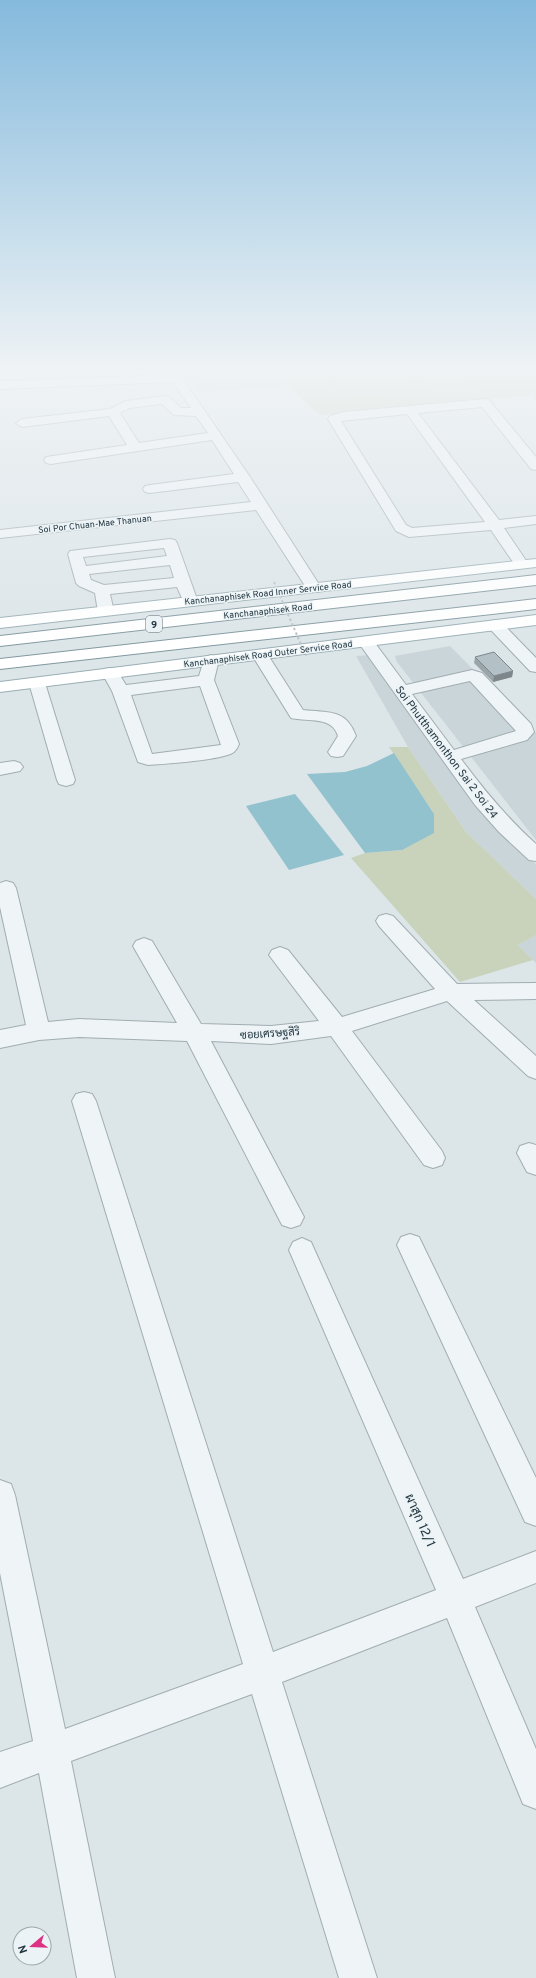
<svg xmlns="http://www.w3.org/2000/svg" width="536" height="1978" viewBox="0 0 536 1978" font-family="Overpass,Sarabun,sans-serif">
<rect width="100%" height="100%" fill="#dce5e8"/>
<g fill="#cad5da">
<path d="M185 372H276L288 386 200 392Z"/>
<path d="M450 646 536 733V840L397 662 395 656Z"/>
<path d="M371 655 483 812 536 864V899L466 832 408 747 356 656Z"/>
<path d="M536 935V963L518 945Z"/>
</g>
<g fill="#c9d3bc">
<path d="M276 372H536V401L531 395 320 415 288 386Z"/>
<path d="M389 747H408L466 832 536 899V935L518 945 533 960 460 982 351 858 365 853 402 850 434 814Z"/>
</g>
<g fill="#92c2cd">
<path d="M394 753 434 814V833L402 850 365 853 307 774 345 772 367 766Z"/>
<path d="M295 794 344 855 289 870 246 806Z"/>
</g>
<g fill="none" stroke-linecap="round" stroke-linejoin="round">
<g stroke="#a1adb2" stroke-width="2">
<g id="minor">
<path d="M166 372H178L250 477 322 589 319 592H309L256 510 0 538V530L251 502 238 482 150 493 145 492 143 489 145 486 150 485 234 474 212 440 51 464 46 463 44 460 46 457 127 445 109 416 22 427 16 423 22 419 110 409 126 401 165 396 169 397 181 408H191L173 382 0 389V381L168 375ZM162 404 174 415 196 416 208 433 139 443 120 413 129 408Z"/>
<path d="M485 399 489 400 536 457V470L531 469 482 407 418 413 499 520 536 516V524L504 528 529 565 527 568H517L491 530 409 537 396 531 328 419 330 416 344 412ZM407 414 485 522 412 528 406 525 341 421Z"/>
<path d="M170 539 175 540 177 543 198 602 195 605H185L177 587 110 594 114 612 112 615H100L98 612 95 593 79 586 76 583 68 554 70 551ZM164 548 167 556 86 566 83 557ZM170 565 174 578 104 585 91 580 89 574Z"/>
<path d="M495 620 501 622 536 658V672L530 671 489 628 487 625 489 622Z"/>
<path d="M366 637 372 639 406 685 472 670 482 673 531 724 534 732 527 740 461 759C484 790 507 818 536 844V861L529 860 499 832 475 805 358 642 360 639ZM470 681 516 731 454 750 412 694Z"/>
<path d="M260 650 266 652 303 710C327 713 346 708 356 736L343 756 337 757 331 756 328 752 338 736C332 716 309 722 291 718L252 655 254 652Z"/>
<path d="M211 655 217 657 219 660 214 680 239 744C238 747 236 750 234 752 224 760 164 764 148 765L138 762 112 691 102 673 104 669 110 668 116 669 126 685 199 676 205 657ZM200 686 221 745 152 754 131 695Z"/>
<path d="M37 678 43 679 45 683 75 780 73 784 66 786 59 784 57 780 29 683 31 679Z"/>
<path d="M14 761 20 763 23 767 20 771 0 775V763Z"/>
<path d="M6 881 13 883 16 888 48 1022 79 1019 177 1023 133 946 136 941 144 938 152 941 201 1024 271 1026 319 1021 269 955 272 950 280 947 288 950 342 1017 435 989 379 926 376 921 379 916 386 914 393 916 457 984 536 983V999L474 1000 536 1056V1079L528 1076 447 1001 352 1031 442 1151 445 1158 442 1165 433 1168 424 1165 331 1036 271 1044 211 1041 304 1217 300 1225 291 1228 282 1225 187 1041 79 1037 39 1040 0 1048V1030L26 1025 0 907V883Z"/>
<path d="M84 1092 92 1094 96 1101 273 1652 436 1590 289 1250 293 1242 302 1238 311 1242 463 1579 536 1551V1583L475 1607 536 1749V1809L523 1804 447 1618 282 1682 377 1978H339L252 1694 71 1761 115 1978H77L39 1773 0 1788V1752L33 1741 0 1573V1480L11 1484 15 1495 65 1729 243 1664 72 1101 76 1094Z"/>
<path d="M529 1143 536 1145V1175L527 1172 517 1153 520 1146Z"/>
<path d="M410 1234 419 1237 536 1478V1526L525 1522 397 1245 401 1237Z"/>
</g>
</g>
<g stroke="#9aaeb5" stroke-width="2">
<g id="major">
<path d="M536 559V567L0 628V618Z"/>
<path d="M536 615V625L0 692V682Z"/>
</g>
</g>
<g stroke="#8298a0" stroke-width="2">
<g id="highway">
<path d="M536 575V585L0 646V636Z"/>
<path d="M536 599V609L0 669V659Z"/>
</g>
</g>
<g stroke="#bac3c7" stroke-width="1.5" stroke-dasharray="2 2" stroke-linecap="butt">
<path d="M325 372 342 392 359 394 536 378"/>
<path d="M409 372 423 388"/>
</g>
<use href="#minor" fill="#eff4f6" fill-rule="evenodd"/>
<use href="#major" fill="#fff" fill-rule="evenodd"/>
<use href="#highway" fill="#fff" fill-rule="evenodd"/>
<path stroke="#bac3c7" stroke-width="2" stroke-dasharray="2.5 2.5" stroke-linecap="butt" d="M274 582 306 656"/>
</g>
<path fill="#9aa5a9" d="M475 657 513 671 512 677 493 682 474 663Z"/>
<path fill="#7d868a" d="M513 671 512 677 493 682 494 676Z"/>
<path fill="#b3c0c5" stroke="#7d868a" d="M494 652 513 671 494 676 475 657Z"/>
<linearGradient id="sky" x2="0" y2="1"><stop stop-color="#85badd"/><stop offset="0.57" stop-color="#eff3f5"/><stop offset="1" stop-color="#eff3f5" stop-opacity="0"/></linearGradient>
<rect width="536" height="649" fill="url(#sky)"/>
<g text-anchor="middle" stroke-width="3" stroke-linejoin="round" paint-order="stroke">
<g font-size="9" fill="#243740" stroke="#ebf3f6">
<text transform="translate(95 524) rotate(-6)" y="3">Soi Por Chuan-Mae Thanuan</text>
<text transform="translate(268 593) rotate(-6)" y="3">Kanchanaphisek Road Inner Service Road</text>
<text transform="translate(268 611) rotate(-6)" y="3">Kanchanaphisek Road</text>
<text transform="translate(268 654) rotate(-7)" y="3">Kanchanaphisek Road Outer Service Road</text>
</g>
<rect fill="#ebf3f6" stroke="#606f77" stroke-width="1" x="146" y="616" width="16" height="16" rx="3"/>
<g font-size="10" font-weight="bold" fill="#243740">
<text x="154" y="628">9</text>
</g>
<g font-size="11" fill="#243740" stroke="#ebf3f6">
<text transform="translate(447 752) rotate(53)" y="4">Soi Phutthamonthon Sai 2 Soi 24</text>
<text transform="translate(270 1033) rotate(-4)" y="4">ซอยเศรษฐสิริ</text>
</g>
<g font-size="13" fill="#243740" stroke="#ebf3f6">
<text transform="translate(421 1520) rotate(66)" y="5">ผาสุก 12/1</text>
</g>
</g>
<g transform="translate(32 1946) rotate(251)"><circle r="19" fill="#ebf3f6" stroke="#9ba8ad"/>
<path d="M0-3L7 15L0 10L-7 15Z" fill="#dd3183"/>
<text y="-6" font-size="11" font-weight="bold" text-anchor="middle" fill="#243740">N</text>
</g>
</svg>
